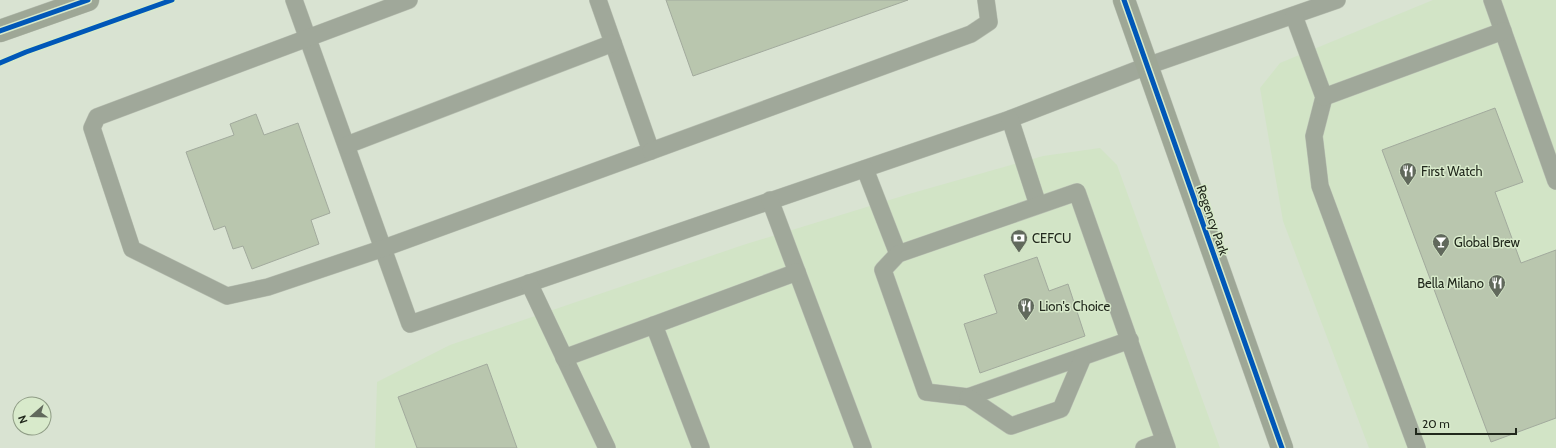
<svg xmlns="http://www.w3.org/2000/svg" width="1556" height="448" viewBox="0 0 1556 448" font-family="Cabin,sans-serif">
<rect width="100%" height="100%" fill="#d9e3d2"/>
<g fill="#d2e4c6">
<path d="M1433 0H1556V448H1369L1283 221 1260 88 1280 63Z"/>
<path d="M1100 148 1117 165 1220 448H375L377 382 450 345 743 245 909 194 1043 156Z"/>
</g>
<g fill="#b9c6ae" stroke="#a2aa9d">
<path d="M666 0H908L693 76Z"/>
<path d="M1495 108 1523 182 1495 192 1521 263 1556 250V418L1491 442 1382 150Z"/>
<path d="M256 114 264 135 298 123 330 213 311 220 319 244 252 269 243 246 233 249 225 226 214 230 186 152 234 135 230 124Z"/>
<path d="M1037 257 1049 291 1068 284 1085 336 980 373 964 324 997 313 984 275Z"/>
<path d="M487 364 517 448H417L398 397Z"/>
</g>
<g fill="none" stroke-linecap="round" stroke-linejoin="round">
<g stroke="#b9c0b3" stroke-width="18">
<g id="lane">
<path d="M294 0 410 324 1010 119 1147 66 1337 0"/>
<path d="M409 0 97 117 92 128 132 249 227 296 268 287 384 248 651 151 598 0"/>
<path d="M1492 0 1556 181"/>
<path d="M1294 16 1324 97 1314 136 1320 186 1417 448"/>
<path d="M1324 97 1503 31"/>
<path d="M1010 119 1038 205"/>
<path d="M347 145 613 43"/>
<path d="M651 151 971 34 989 22 986 0"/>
<path d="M865 169 898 254"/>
<path d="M770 200 863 448"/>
<path d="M529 283 607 448"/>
<path d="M1130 340 968 397 926 392 883 270 898 254 1077 192 1167 448"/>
<path d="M564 358 654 325"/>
<path d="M968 397 1011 426 1061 409 1083 357"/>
<path d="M701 448 654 325 797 272"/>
<path d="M1144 448 1164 441"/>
</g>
</g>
<g stroke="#b9c0b3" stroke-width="23">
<g id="secondary">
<path d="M1124 0 1282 448"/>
<path d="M0 31 88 0"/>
</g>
</g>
<use href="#lane" stroke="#a0a89a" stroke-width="17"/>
<use href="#secondary" stroke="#9ea796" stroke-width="22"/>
<g stroke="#d8eacb" stroke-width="8">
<g id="cycleway">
<path d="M1124 0 1282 448"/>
<path d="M0 31 88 0"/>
<path d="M0 63 26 52 172 0"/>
</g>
</g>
<use href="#cycleway" stroke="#0057b8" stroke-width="5"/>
</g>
<defs>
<g id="restaurant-pin" transform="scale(0.9)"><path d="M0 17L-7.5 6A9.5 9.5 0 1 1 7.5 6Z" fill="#61695c" stroke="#d8eacb"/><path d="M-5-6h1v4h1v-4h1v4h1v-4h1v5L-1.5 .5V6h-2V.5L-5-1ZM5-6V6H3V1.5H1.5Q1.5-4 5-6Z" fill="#fff"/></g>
<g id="bank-pin" transform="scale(0.9)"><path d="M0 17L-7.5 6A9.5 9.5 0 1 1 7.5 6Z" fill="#61695c" stroke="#d8eacb"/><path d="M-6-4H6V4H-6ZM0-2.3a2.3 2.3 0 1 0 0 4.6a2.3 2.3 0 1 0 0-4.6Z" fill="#fff"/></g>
<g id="bar-pin" transform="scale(0.9)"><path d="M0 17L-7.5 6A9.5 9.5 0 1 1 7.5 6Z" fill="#61695c" stroke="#d8eacb"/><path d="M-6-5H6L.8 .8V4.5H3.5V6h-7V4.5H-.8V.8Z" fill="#fff"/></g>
</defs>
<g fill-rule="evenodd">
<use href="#restaurant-pin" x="1408" y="171"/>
<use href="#bank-pin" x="1019" y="238"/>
<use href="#bar-pin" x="1441" y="242"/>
<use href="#restaurant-pin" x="1497" y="283"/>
<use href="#restaurant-pin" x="1026" y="306"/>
</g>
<g text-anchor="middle" stroke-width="3" stroke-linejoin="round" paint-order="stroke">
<g font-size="13" fill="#21281c" stroke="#d8eacb" text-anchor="start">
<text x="1421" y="176">First Watch</text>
<text x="1032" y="243">CEFCU</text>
<text x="1454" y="247">Global Brew</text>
<text x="1484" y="288" text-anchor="end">Bella Milano</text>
<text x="1039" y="311">Lion's Choice</text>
</g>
<g font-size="13" fill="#21281c" stroke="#d8eacb">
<text transform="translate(1213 220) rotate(71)" y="5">Regency Park</text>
</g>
</g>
<g transform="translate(32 416) rotate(250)"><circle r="19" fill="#d8eacb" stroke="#8f9c85"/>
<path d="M0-3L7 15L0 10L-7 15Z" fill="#61695c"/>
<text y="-6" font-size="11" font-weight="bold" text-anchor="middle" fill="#21281c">N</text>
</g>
<path d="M1416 428v6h100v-6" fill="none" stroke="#21281c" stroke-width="2"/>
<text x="1422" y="428" font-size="12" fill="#21281c" stroke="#d8eacb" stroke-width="3" paint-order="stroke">20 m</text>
</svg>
